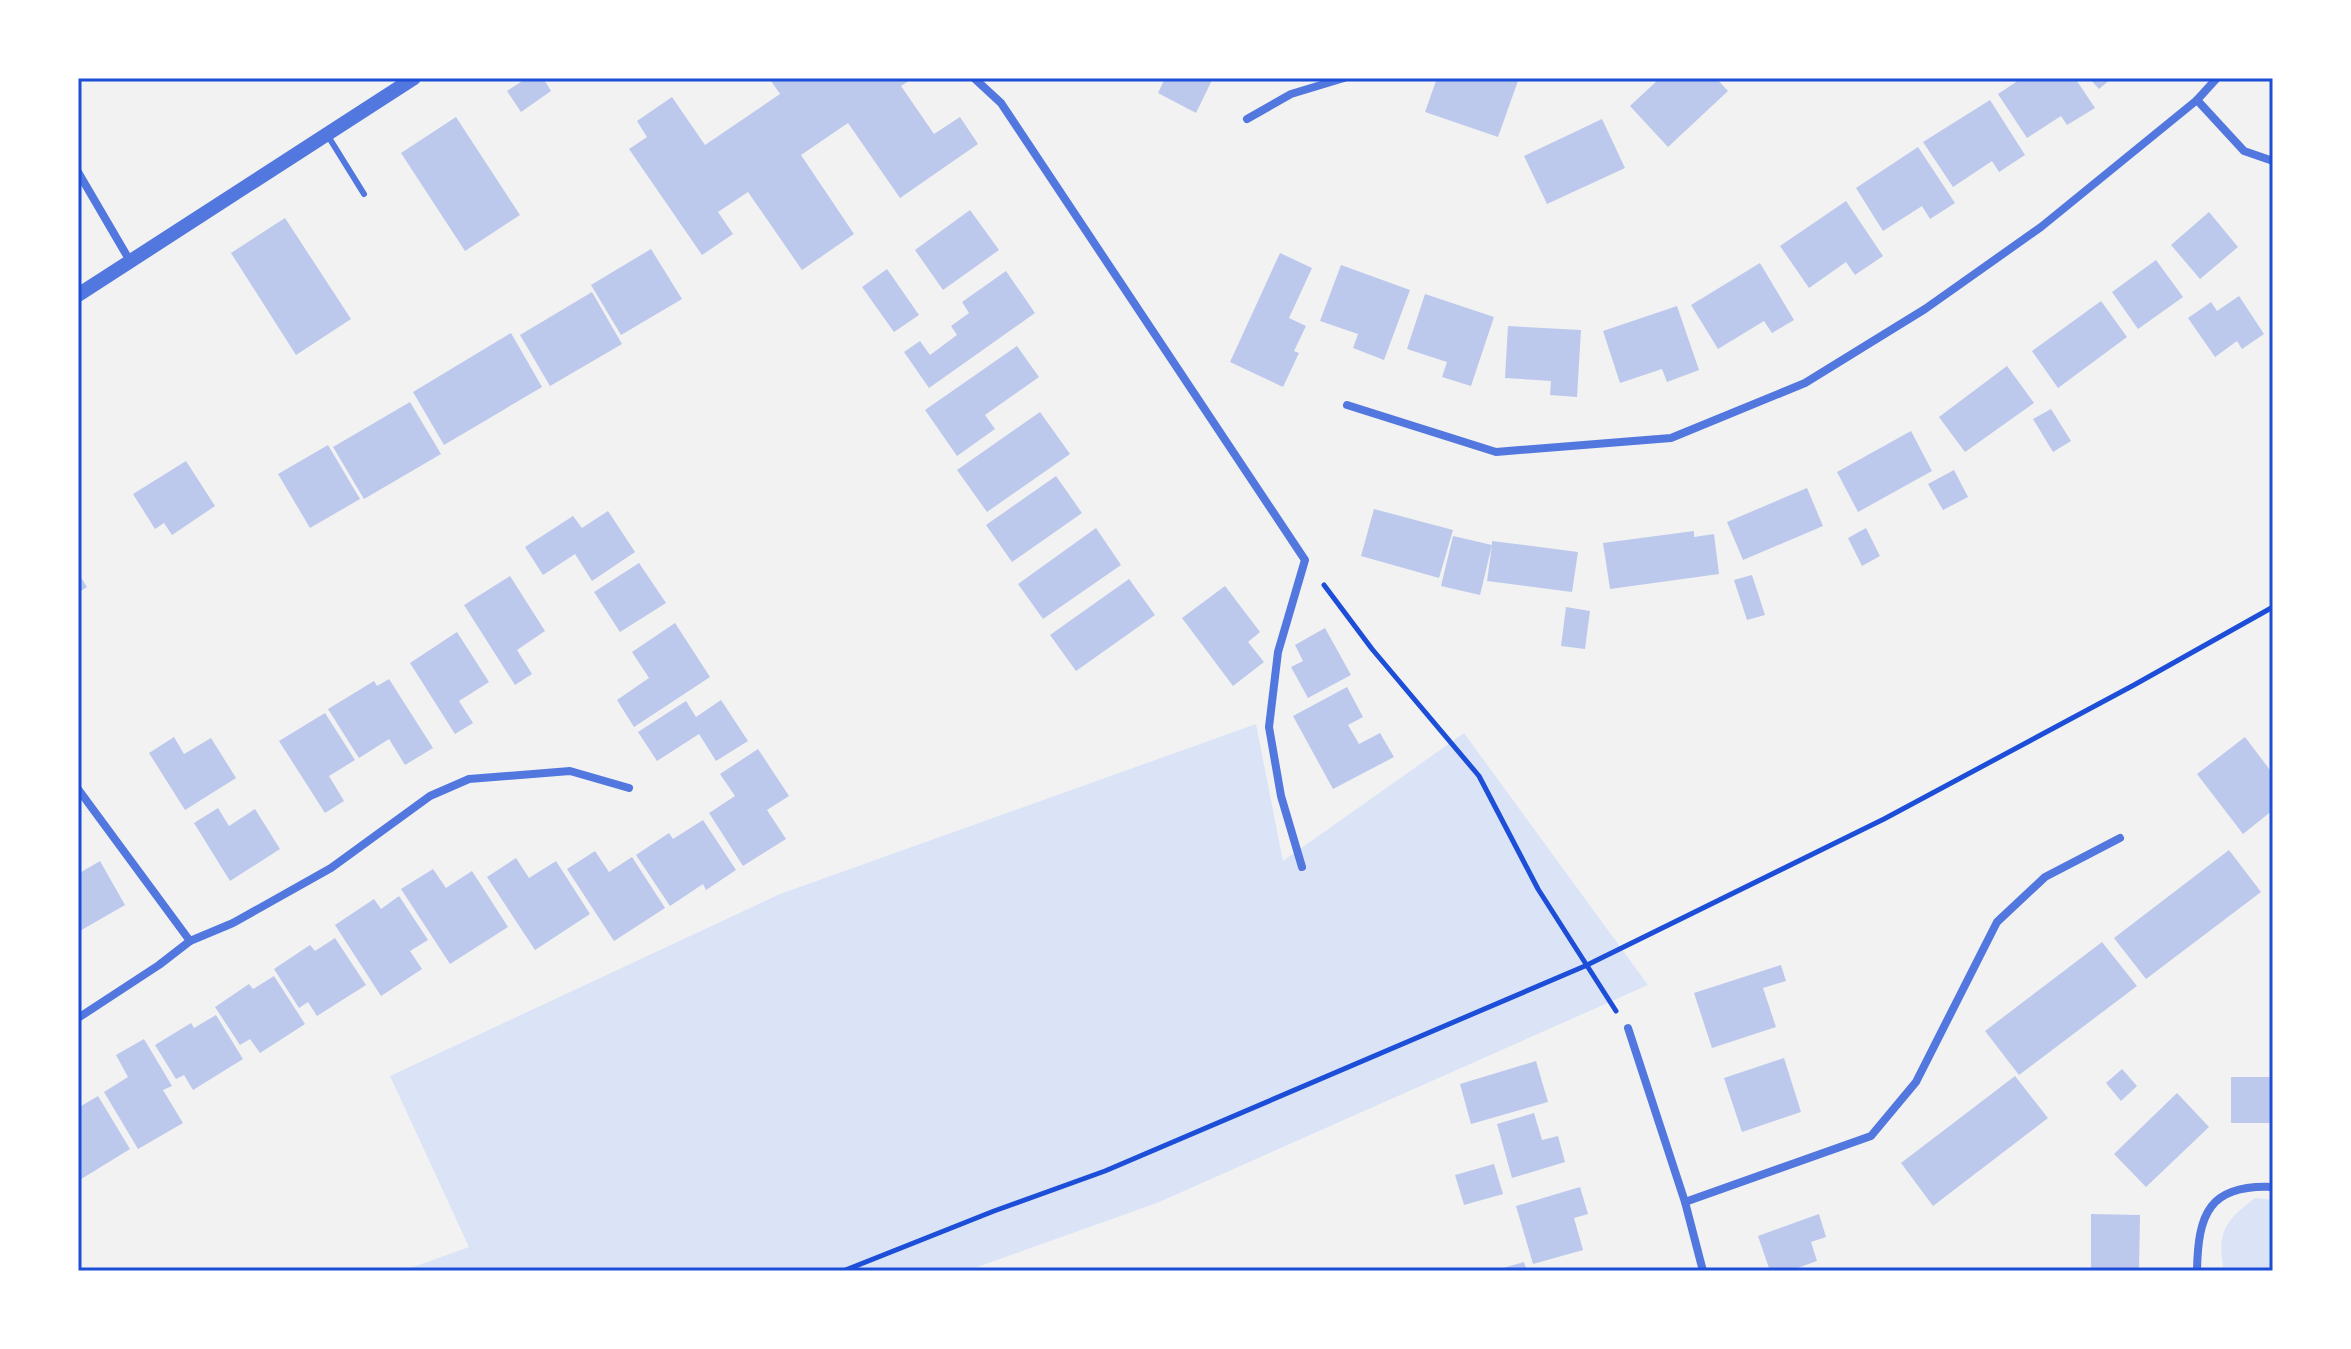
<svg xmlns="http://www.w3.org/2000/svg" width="2351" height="1349" viewBox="0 0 2351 1349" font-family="'Fira Sans',sans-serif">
<rect width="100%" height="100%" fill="#f2f2f2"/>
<g fill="#dbe4f7">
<path d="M1256 724 1283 861 1464 733 1648 985 1157 1203 966 1271H402L469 1247 390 1076 780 894Z"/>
<path d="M2255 1198 2273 1200V1271H2224C2216 1232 2225 1221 2255 1198Z"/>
</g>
<g fill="#bdc9ec">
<path d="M527 78H543L551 91 521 112 507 91Z"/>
<path d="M769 78H913L901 86 934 134 960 117 978 144 900 198 848 123 801 155 854 234 802 270 748 192 718 212 733 234 702 255 629 149 647 137 637 121 672 97 705 145 780 94Z"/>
<path d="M1165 78H1213L1196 113 1158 93Z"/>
<path d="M1437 78H1519L1498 137 1425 112Z"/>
<path d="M1716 78 1728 91 1668 147 1630 106 1660 78Z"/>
<path d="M2022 78H2075L2095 108 2067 125 2061 116 2027 138 1998 94Z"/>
<path d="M2089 78H2112L2099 89Z"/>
<path d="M1990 100 2025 155 1999 172 1992 161 1953 187 1923 142Z"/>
<path d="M456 117 520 215 465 251 401 153Z"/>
<path d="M1602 119 1625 168 1547 204 1524 156Z"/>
<path d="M1918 147 1955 203 1930 219 1922 206 1883 231 1856 188Z"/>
<path d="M1846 201 1883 256 1855 275 1846 262 1809 288 1780 246Z"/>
<path d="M970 210 999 250 943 290 915 250Z"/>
<path d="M2209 212 2238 247 2200 279 2171 245Z"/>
<path d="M285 218 351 319 296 355 231 253Z"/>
<path d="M651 249 682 299 621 335 591 285Z"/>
<path d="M1280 253 1312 268 1289 318 1306 326 1294 351 1299 353 1283 387 1230 362Z"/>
<path d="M2156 260 2183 297 2138 329 2112 292Z"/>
<path d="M1760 263 1794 320 1772 333 1764 321 1718 349 1691 305Z"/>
<path d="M1341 265 1410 290 1384 360 1353 348 1358 334 1320 321Z"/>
<path d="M887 269 919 315 894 332 862 287Z"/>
<path d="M1006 271 1035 313 929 388 904 352 920 341 930 355 957 335 951 326 969 313 962 302Z"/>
<path d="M592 292 622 344 550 386 520 335Z"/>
<path d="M1425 294 1494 317 1471 386 1442 377 1447 362 1407 349Z"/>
<path d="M2239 296 2264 334 2242 349 2237 341 2215 357 2188 318 2211 302 2217 311Z"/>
<path d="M2101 301 2127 337 2058 388 2032 351Z"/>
<path d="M1677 306 1699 370 1667 382 1662 369 1620 383 1603 331Z"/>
<path d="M1508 326 1581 330 1577 397 1550 395 1551 381 1505 378Z"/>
<path d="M511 333 542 387 444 445 413 392Z"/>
<path d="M1017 346 1039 377 985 415 995 429 957 456 925 410Z"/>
<path d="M2007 366 2034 403 1965 452 1939 417Z"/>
<path d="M410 402 441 454 364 499 333 447Z"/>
<path d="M2051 409 2071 441 2053 452 2033 419Z"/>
<path d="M1040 412 1070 454 987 512 957 470Z"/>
<path d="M1911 431 1932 471 1858 512 1837 472Z"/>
<path d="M328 445 360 499 310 528 278 474Z"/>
<path d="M186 461 215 506 172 535 164 523 155 529 133 494Z"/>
<path d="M1954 470 1968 497 1943 510 1928 484Z"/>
<path d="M1056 476 1082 513 1012 562 986 525Z"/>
<path d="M1807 488 1823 526 1743 560 1727 522Z"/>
<path d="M1374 509 1453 530 1439 578 1361 556Z"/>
<path d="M608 511 635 552 592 581 575 554 543 575 525 547 573 516 582 528Z"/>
<path d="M1096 528 1121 565 1043 619 1018 584Z"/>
<path d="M1866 528 1880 556 1862 566 1848 538Z"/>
<path d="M1694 531V537L1714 534 1719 574 1610 589 1603 543Z"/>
<path d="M1453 536 1492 545V541L1578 552 1572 592 1487 581 1492 545 1480 595 1441 586Z"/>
<path d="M639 563 666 603 620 632 594 592Z"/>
<path d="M78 573 87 587 78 593Z"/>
<path d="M1752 575 1765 615 1747 620 1734 580Z"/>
<path d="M510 576 545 631 517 650 532 674 515 685 464 605Z"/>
<path d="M1129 579 1155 615 1076 671 1050 635Z"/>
<path d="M1225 586 1260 632 1248 642 1264 662 1233 686 1182 618Z"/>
<path d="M1566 607 1590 611 1585 649 1561 646Z"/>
<path d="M675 623 710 677 634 727 617 700 649 678 632 652Z"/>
<path d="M1325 628 1351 675 1308 698 1291 667 1303 661 1295 645Z"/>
<path d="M457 632 489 682 459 701 473 723 455 734 410 663Z"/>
<path d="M389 679 433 748 405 765 389 739 359 758 328 709 374 681 377 686Z"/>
<path d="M1347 687 1363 717 1348 725 1359 744 1380 733 1394 757 1333 789 1293 716Z"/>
<path d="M721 700 748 741 716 761 699 734 657 761 638 732 686 701 696 717Z"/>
<path d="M325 713 355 760 329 776 344 801 325 813 279 741Z"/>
<path d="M174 737 184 754 211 738 236 778 185 810 149 753Z"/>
<path d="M2245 737 2273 774V810L2243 834 2197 774Z"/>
<path d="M758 749 789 796 767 810 786 839 743 866 709 813 735 796 720 774Z"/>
<path d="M218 808 229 826 255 809 280 849 230 881 194 823Z"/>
<path d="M703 820 736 870 706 890 703 884 670 906 636 855 669 833 673 839Z"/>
<path d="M2229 850 2261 892 2146 979 2114 938Z"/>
<path d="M595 851 609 872 632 857 665 908 614 941 567 869Z"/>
<path d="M516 858 529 878 556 861 590 914 535 950 487 877Z"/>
<path d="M100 861 125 905 78 932V874Z"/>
<path d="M433 869 446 888 472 871 508 927 450 964 401 889Z"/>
<path d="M399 896 428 940 410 951 422 969 381 996 335 925 374 899 381 909Z"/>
<path d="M335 938 366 985 317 1016 308 1002 299 1008 274 969 310 945 315 951Z"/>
<path d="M2102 942 2137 986 2019 1075 1985 1031Z"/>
<path d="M1781 965 1786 981 1763 988 1776 1027 1712 1048 1694 993Z"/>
<path d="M274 976 305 1024 260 1053 250 1039 240 1045 215 1007 249 984 253 989Z"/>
<path d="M216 1015 243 1059 193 1090 184 1075 176 1079 155 1045 191 1023 194 1028Z"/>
<path d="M144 1039 172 1086 163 1090 183 1123 138 1149 104 1092 128 1077 116 1055Z"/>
<path d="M1784 1058 1801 1112 1742 1132 1724 1078Z"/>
<path d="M1536 1061 1548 1102 1471 1124 1460 1084Z"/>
<path d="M2122 1069 2137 1086 2121 1101 2106 1083Z"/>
<path d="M2015 1076 2048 1118 1933 1206 1901 1163Z"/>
<rect x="2231" y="1077" width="42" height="46"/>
<path d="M2177 1093 2209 1127 2146 1187 2114 1154Z"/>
<path d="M98 1096 130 1149 78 1181V1108Z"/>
<path d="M1534 1113 1542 1140 1558 1136 1565 1162 1512 1178 1497 1124Z"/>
<path d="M1494 1164 1503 1194 1464 1205 1455 1175Z"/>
<path d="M1580 1187 1588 1214 1574 1218 1583 1250 1533 1264 1516 1206Z"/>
<path d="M1819 1214 1826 1237 1811 1242 1817 1261 1789 1271H1770L1758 1236Z"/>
<path d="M2091 1214 2140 1215 2139 1271H2091Z"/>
<path d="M1524 1262 1527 1271H1496V1270Z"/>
</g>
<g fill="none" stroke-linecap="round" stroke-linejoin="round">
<g stroke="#1d4ed8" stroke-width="5">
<path d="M1324 585 1372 649 1479 776 1538 889 1616 1011"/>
<path d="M843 1271 994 1211 1105 1171 1585 966 1884 819 2134 685 2273 607"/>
</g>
<path stroke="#5277de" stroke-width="6" d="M328 136 364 194"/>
<g stroke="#5277de" stroke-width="8">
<path d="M974 78 1001 103 1305 560 1278 652 1269 727 1281 796 1302 867"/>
<path d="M2197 100 2244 151 2273 161"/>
<path d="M1247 119 1291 94 1344 78"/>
<path d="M78 172 130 261"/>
<path d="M1347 405 1496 452 1671 438 1805 383 1925 309 2041 227 2197 100 2217 78"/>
<path d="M78 789 190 941 159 965 78 1018"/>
<path d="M190 941 233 923 331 868 430 796 469 779 570 771 629 788"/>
<path d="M1628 1028 1685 1202 1703 1271"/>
<path d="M1685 1202 1871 1136 1916 1082 1997 922 2045 877 2120 838"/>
<path d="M2197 1271C2198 1214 2209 1184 2273 1187"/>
</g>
<path stroke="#5277de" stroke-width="14" d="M78 295 414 78"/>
</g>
<rect width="2351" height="1349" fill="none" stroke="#ffffff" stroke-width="160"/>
<rect x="80" y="80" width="2191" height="1189" fill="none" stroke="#1d4ed8" stroke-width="3"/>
</svg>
